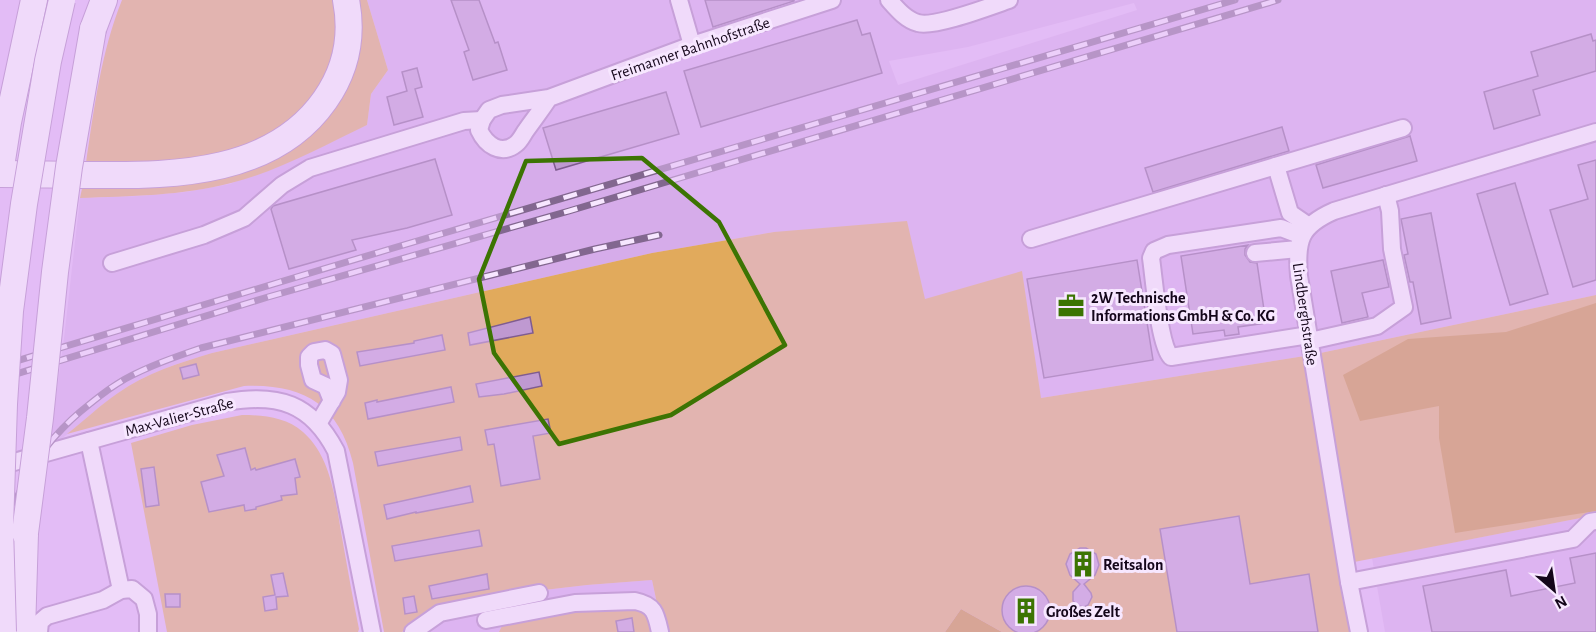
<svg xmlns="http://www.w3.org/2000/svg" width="1596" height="632" viewBox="0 0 1596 632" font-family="'Alegreya Sans',sans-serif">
<rect width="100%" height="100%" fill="#e3bcf6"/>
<g fill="#d6acea" fill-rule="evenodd">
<path d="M367 0H1596V295L1311 355 1041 398 924 299 774 232 652 253 212 353 174 365 143 378 118 393 49 449 64 338 80 198 140 196 186 192 230 184 367 125 371 94 388 70ZM1134 3 1137 10 898 85 889 61 968 47Z"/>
<path d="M1596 515V632H1385L1372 558Z"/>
<path d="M652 580 663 632H402L436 607 544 590 587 585Z"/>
</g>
<g fill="#e1aa5c">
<path d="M122 0H340L337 61 307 107 271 134 245 145 221 153 195 158 167 161 86 163C94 109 101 52 122 0Z"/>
<path d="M356 0H367L388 70 371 94 367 125C323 146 279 171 231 183 182 196 130 196 80 198L83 184 306 136Z"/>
<path d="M907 221 925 299 1022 271 1041 398 1311 355 1596 295V515L1349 563V632H1002L961 609 945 632H663L652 580 587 585 544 590 436 607 402 632H384L353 463C338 403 302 384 244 386L67 434C84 421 100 405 118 393 146 373 179 363 212 353L652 253 774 232Z"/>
<path d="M242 415C263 415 286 417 303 432 333 458 336 506 343 543 348 571 353 600 359 629L358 632H167L131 443 192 425Z"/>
<path d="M642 607 656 632H499L502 626 507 621 533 614Z"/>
</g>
<g fill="#c88b22">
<path d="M1596 303V511L1455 533 1439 438V406L1360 421 1343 375 1408 339 1506 332Z"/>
<path d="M961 609 1002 632H945Z"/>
</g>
<g fill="#bf99d1" stroke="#7f5c90" stroke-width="1.5">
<path d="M451 0H479L495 43 498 42 507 70 473 80 464 52 469 50Z"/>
<path d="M705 0H794V1L713 27Z"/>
<path d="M857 20 862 35 870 33 882 73 701 127 684 71Z"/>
<path d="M1591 34 1593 41 1596 40V71L1533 90 1540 115 1494 129 1484 92 1538 76 1531 52Z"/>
<path d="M417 68 422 87 415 89 423 117 394 125 387 97 407 91 402 72Z"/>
<path d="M666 92 679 134 556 170 543 128Z"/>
<path d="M1282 127 1289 151 1153 192 1145 168Z"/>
<path d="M1410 136 1417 161 1323 188 1316 165Z"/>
<path d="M435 159 452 215 407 228 352 240 356 250 289 269 271 209 273 206Z"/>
<path d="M1596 160V280L1573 287 1550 210 1588 199 1578 165Z"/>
<path d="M1515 183 1548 294 1510 305 1477 194Z"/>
<path d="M1431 213 1451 318 1421 324 1413 282H1410L1404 255 1408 254 1401 219Z"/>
<path d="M1248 245 1245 249V255L1250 262 1257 263 1266 323 1238 327 1239 334 1225 336 1224 330 1193 334 1181 256Z"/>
<path d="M1137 260 1153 360 1044 378 1027 279Z"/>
<path d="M1383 260 1389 287 1362 293 1368 317 1342 323 1331 271Z"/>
<path d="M530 317 533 333 470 345 468 333Z"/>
<path d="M442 335 445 350 360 366 357 352 414 343V341Z"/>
<path d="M196 364 199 375 183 379 180 368Z"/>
<path d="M539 372 542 386 504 394 479 397 476 384Z"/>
<path d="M451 387 454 402 368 419 365 403 377 400V402Z"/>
<path d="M548 419 551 433 533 436 540 479 501 486 494 444 488 445 485 430Z"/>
<path d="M460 437 462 450 378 466 375 452Z"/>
<path d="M245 448 251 470 255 468 256 470 295 459 300 477 295 478 297 494 281 496 282 500 256 507V509L245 511 244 505 209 512 201 482 224 476 217 455Z"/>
<path d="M154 467 159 505 146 507 141 469Z"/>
<path d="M470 486 473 502 416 513V512L387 519 384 505Z"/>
<path d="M1239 516 1250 584 1309 574 1318 632H1177L1160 529Z"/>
<path d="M479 530 482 546 395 561 392 546Z"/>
<path d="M1080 548H1086L1096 554 1099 565 1095 575 1084 584 1091 593 1092 597 1088 605 1084 607 1079 606 1073 601V592L1080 584 1070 575 1066 564 1070 554Z"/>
<path d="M1596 553V632H1432L1423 586 1506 570 1511 596 1575 583 1570 558Z"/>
<path d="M283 573 288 596 276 597 277 609 265 611 263 597 275 595 271 575Z"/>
<path d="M487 574 489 589 432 599 429 586Z"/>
<circle cx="1026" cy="610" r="24"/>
<path d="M165 594H180V607H166Z"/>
<path d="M414 596 417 612 405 614 403 598Z"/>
<path d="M632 618 634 632H618L616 621Z"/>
</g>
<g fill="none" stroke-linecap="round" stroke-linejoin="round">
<g stroke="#a47fb6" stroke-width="20">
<g id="minor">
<path d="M679 0 692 45"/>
<path d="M889 0C897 9 906 20 918 23 934 28 991 6 1009 0"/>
<path d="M549 98C542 109 534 119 527 129 523 134 521 140 516 144 501 156 486 145 479 130L482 120 489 110 502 105 549 98 692 45 832 0"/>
<path d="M1276 166 1290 213 1309 226"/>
<path d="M1302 236 1281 228 1168 245 1154 251 1151 258C1154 278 1159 345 1171 357L1309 335"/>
<path d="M1031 239 1403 128"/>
<path d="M1255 253 1298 249"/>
<path d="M112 263 204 235 244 218 282 185 310 168 464 121 482 120"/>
<path d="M1310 341 1377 326 1404 307 1392 249 1390 211 1386 195"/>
<path d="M318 424 337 392 339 380 332 354 325 350 314 352 309 357V365L313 380 326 386 332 401"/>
<path d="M89 441 121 590"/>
<path d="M0 466 227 402C278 393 311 403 336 451L372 632"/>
<path d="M1349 582 1573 539 1590 522 1596 521"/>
<path d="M486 620 575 603 635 601C655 605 656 614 660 632"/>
<path d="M39 632 40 622 47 616 103 600 121 590 132 589 144 599 148 614V632"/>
<path d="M413 632 440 613 539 593"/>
<path d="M1359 632 1349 582 1299 276C1296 240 1300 226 1334 211L1596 132"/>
</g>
</g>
<g stroke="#a47fb6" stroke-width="28">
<g id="highway">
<path d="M93 29 104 0"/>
<path d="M0 173 8 122 34 0"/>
<path d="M0 174C32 174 64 175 96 175 177 176 274 173 325 100 346 70 353 36 346 0"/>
<path d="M22 632 25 533"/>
</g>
</g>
<use href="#minor" stroke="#fff" stroke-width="16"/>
<use href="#highway" stroke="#fff" stroke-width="26"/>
<g stroke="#82678f" stroke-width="7">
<g id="rail">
<path d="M0 366 390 249 1235 0"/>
<path d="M0 379 268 297 569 211 1278 0"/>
<path d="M0 574C6 502 34 447 91 403 102 394 113 386 125 379 149 366 175 357 201 348L595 249 659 235"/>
</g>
</g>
<use href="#rail" stroke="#f7e7ff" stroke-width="4.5" stroke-dasharray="14" stroke-linecap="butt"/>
<g stroke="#a47fb6" stroke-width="28" stroke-linecap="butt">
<g id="highway-bridge">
<path d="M25 533 40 418 55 272 69 167 93 29"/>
<path d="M3 632 0 527 4 404 10 311 24 204 48 61 62 0"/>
</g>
</g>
<use href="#highway-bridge" stroke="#fff" stroke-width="26"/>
</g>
<path d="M0 0H1596V632H0ZM642 158 719 222 785 345 671 415 559 444 494 353 479 279 526 161Z" fill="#e3bcf6" fill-opacity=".55" fill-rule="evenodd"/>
<path fill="none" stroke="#3c7403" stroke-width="4.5" stroke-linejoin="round" d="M642 158 719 222 785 345 671 415 559 444 494 353 479 279 526 161Z"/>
<defs>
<g id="office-bare" transform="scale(2.07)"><path d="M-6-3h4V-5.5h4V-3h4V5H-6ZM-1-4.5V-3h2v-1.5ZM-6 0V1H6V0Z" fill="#3c7403" stroke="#f7e7ff" stroke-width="2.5" paint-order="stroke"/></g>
<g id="building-bare" transform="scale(2.07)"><path d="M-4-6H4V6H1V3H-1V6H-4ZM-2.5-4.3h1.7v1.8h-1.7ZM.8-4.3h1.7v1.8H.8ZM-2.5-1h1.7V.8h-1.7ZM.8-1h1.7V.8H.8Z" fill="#3c7403" stroke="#f7e7ff" stroke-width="2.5" paint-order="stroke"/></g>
</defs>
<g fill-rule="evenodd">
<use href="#office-bare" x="1071" y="306"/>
<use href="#building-bare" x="1083" y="564"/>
<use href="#building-bare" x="1026" y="611"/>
</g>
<g text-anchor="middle" stroke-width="6" stroke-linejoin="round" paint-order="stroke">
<g font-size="16" fill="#14061a" stroke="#f7e7ff">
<text transform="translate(690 48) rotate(-19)" y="6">Freimanner Bahnhofstraße</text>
<text transform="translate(1306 314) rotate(82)" y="6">Lindberghstraße</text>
<text transform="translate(179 416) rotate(-15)" y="6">Max-Valier-Straße</text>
</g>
<g font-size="16" font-weight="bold" fill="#14061a" stroke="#f7e7ff" text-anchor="start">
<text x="1091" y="303">2W Technische<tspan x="1091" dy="18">Informations GmbH &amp; Co. KG</tspan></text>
<text x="1103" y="570">Reitsalon</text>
<text x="1046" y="617">Großes Zelt</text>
</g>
</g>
<g transform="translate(1554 590) rotate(151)" stroke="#f7e7ff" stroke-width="4.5" paint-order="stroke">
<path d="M0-4.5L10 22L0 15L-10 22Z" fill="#14061a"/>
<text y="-9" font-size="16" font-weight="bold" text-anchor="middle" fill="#14061a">N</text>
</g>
</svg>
